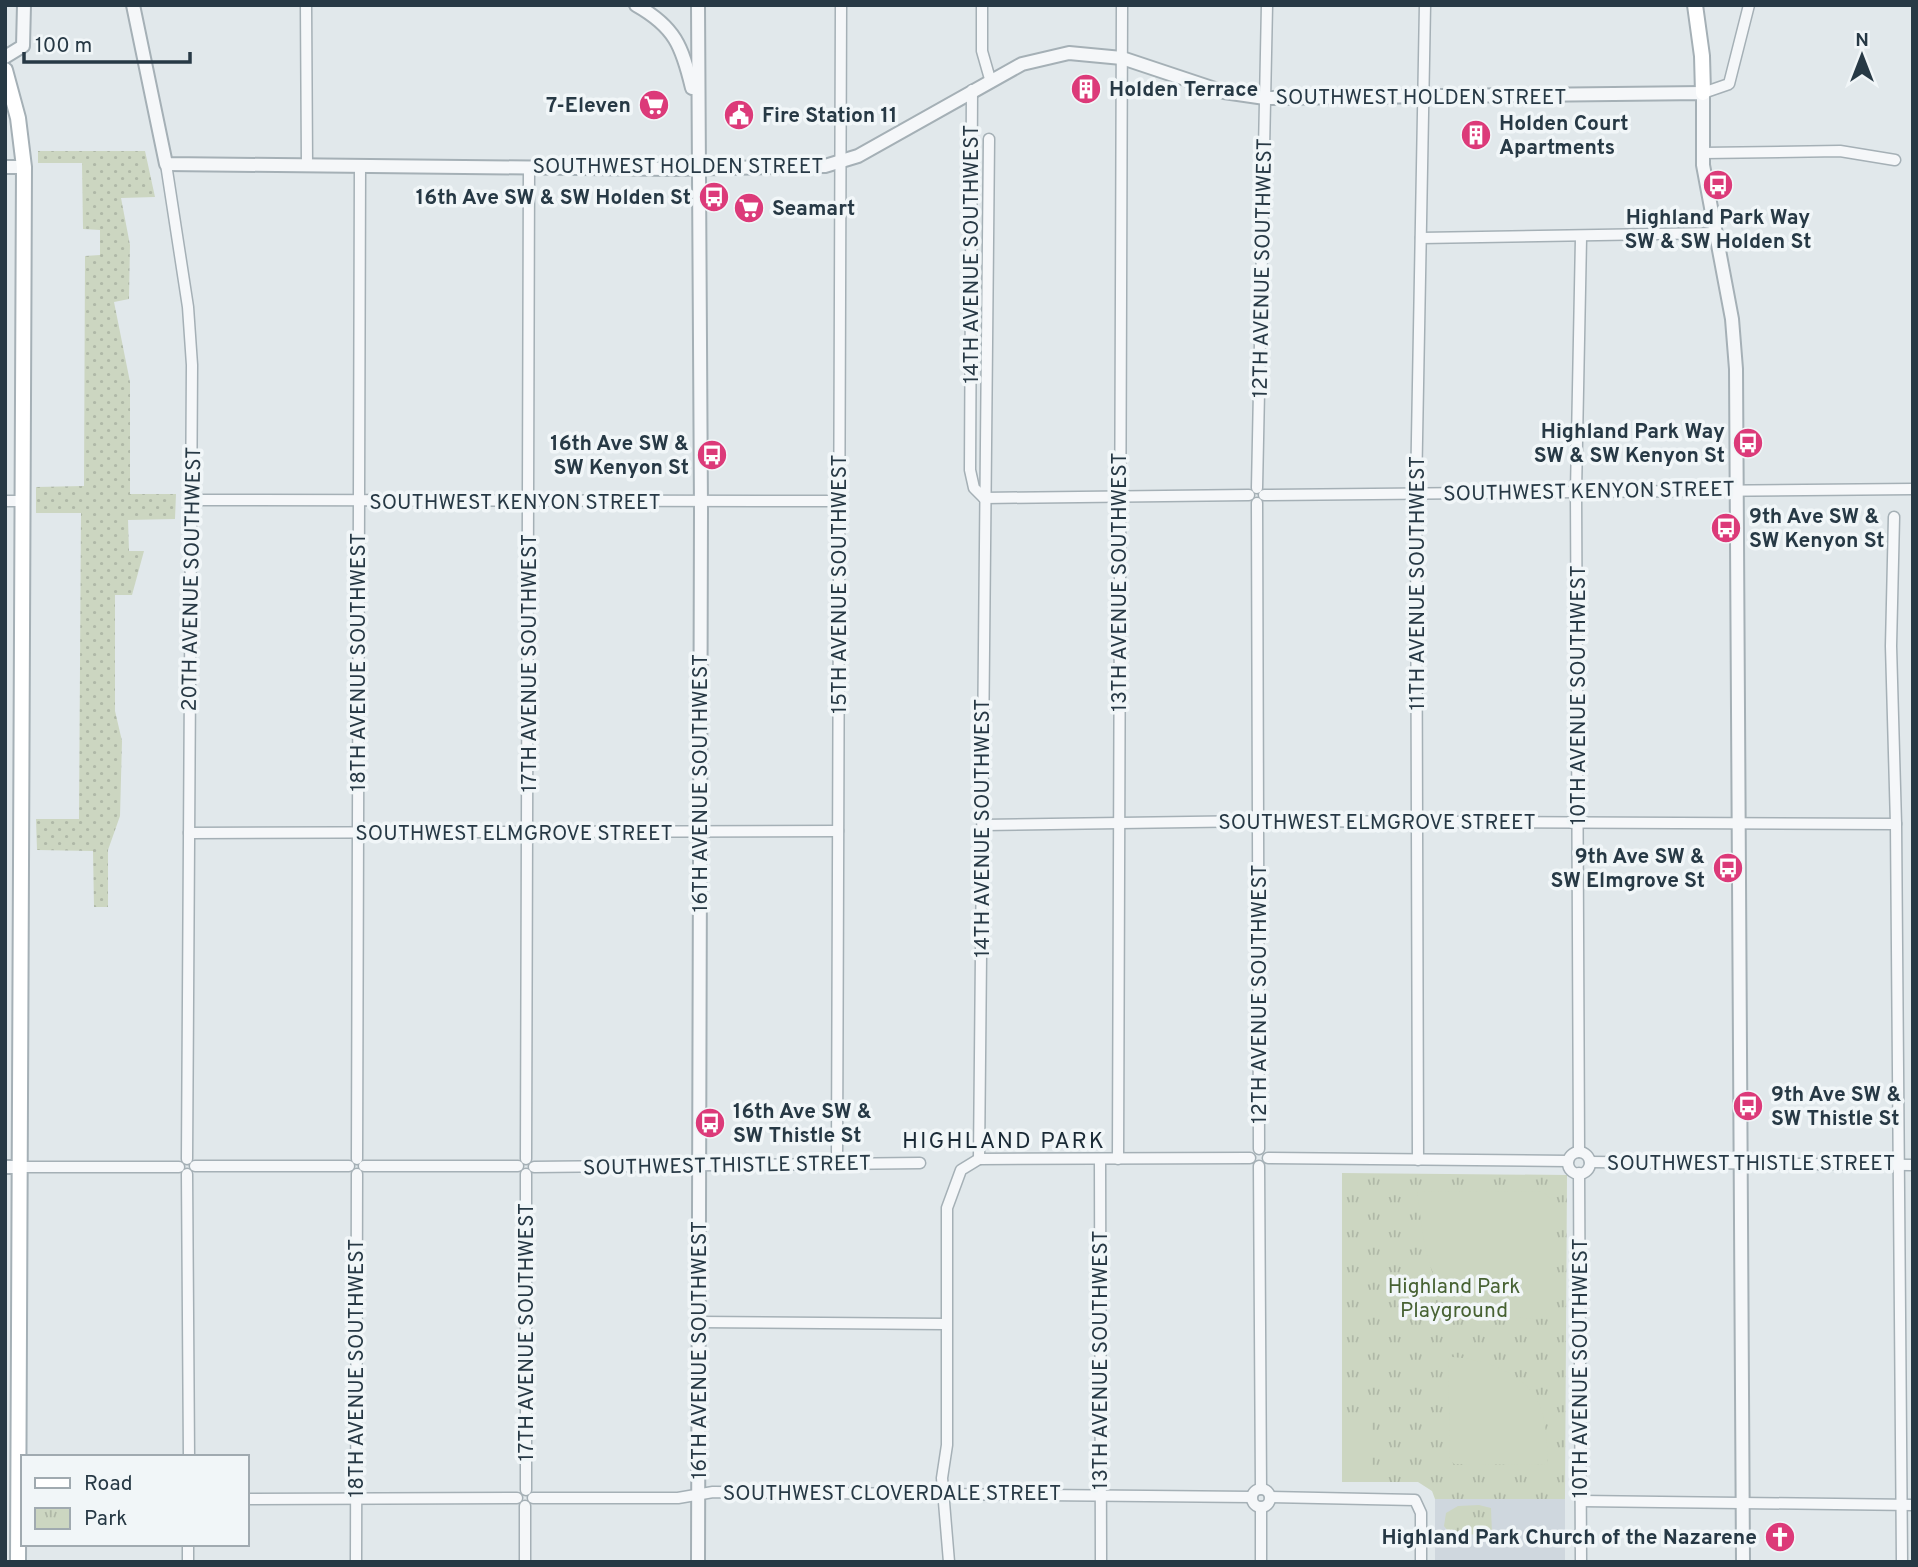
<svg xmlns="http://www.w3.org/2000/svg" width="1918" height="1567" viewBox="0 0 1918 1567" font-family="Overpass,sans-serif">
<defs>
<pattern id="grass-dots" width="8" height="8" patternUnits="userSpaceOnUse" patternTransform="scale(1.75)"><rect width="8" height="8" fill="#ccd6c1"/><path d="M2 2h.1M6 6h.1" fill="none" stroke="#afb8a7" stroke-width="1.8" stroke-linecap="round"/></pattern>
<pattern id="park-tufts" width="24" height="20" patternUnits="userSpaceOnUse" patternTransform="scale(1.75)"><rect width="24" height="20" fill="#ccd6c1"/><path d="M3 7l-1-3M5 7V3M7 7l1-3M15 17l-1-3M17 17v-4M19 17l1-3" fill="none" stroke="#afb8a7"/></pattern>
</defs>
<rect width="100%" height="100%" fill="#e1e8eb"/>
<rect fill="#cfd7de" x="1435" y="1499" width="130" height="63"/>
<path fill="url(#grass-dots)" d="M38 151H145L155 197 121 198 130 245 129 299 114 302 130 382V494H176L175 519 128 520 129 551H144L132 595H115V711L122 741 120 816 108 850V907H94L93 851 37 850 36 819H79L81 513H36V487L84 486 85 256 100 255V230L83 229 82 163H38Z"/>
<g fill="url(#park-tufts)">
<path d="M1342 1173 1567 1175 1565 1499H1435L1432 1491 1418 1482H1342Z"/>
<path d="M1479 1505 1491 1508 1492 1534 1451 1535 1444 1526 1446 1513 1458 1506Z"/>
</g>
<g fill="#ccd6c1">
<path d="M1417 1191 1543 1192 1551 1199V1319C1508 1318 1460 1316 1435 1276 1423 1257 1421 1214 1417 1191Z"/>
<path d="M1448 1357C1477 1357 1519 1371 1535 1396 1547 1414 1547 1444 1548 1465L1454 1464 1450 1460Z"/>
<rect x="1342" y="1421" width="30" height="61"/>
</g>
<g fill="none" stroke-linecap="round" stroke-linejoin="round">
<g stroke="#a5b0b6" stroke-width="13">
<g id="minor">
<path d="M306 5 307 165"/>
<path d="M982 5V51L990 79"/>
<path d="M972 90 970 470 974 488 984 498"/>
<path d="M1703 93 1729 84 1749 5"/>
<path d="M1703 153 1840 151 1895 160"/>
<path d="M166 164 188 307 192 365 187 1159"/>
<path d="M1421 238 1716 233"/>
<path d="M1257 488 1267 5"/>
<path d="M1264 495 1913 489"/>
<path d="M984 498 1249 495"/>
<path d="M191 500 839 501"/>
<path d="M5 501H21"/>
<path d="M1257 503 1259 1149"/>
<path d="M1894 517 1891 646 1896 824 1902 1562"/>
<path d="M983 825 1259 821 1896 824"/>
<path d="M189 833 838 831"/>
<path d="M1579 1152 1576 491 1581 238"/>
<circle cx="1579" cy="1163" r="11"/>
<path d="M1268 1158 1568 1161"/>
<path d="M357 1159 360 165"/>
<path d="M526 1159 529 167"/>
<path d="M979 1159 989 139"/>
<path d="M1100 1159 1101 1562"/>
<path d="M1118 1159 1122 5"/>
<path d="M1418 1160 1416 493 1425 5"/>
<path d="M1590 1162 1913 1165"/>
<path d="M837 1163 841 5"/>
<path d="M195 1166H349"/>
<path d="M364 1166H518"/>
<path d="M1259 1166 1261 1489"/>
<path d="M20 1167H179"/>
<path d="M534 1167 920 1163"/>
<path d="M1579 1173 1581 1562"/>
<path d="M187 1174 189 1457"/>
<path d="M699 1322 945 1324"/>
<circle cx="1261" cy="1498" r="9"/>
<path d="M526 1490V1174"/>
<path d="M1270 1497 1415 1500 1421 1513V1562"/>
<path d="M533 1498H678L713 1492 1252 1497"/>
<path d="M247 1499 517 1498"/>
<path d="M1581 1501 1913 1505"/>
<path d="M1261 1507V1562"/>
<path d="M188 1562V1544"/>
<path d="M356 1562 357 1174"/>
<path d="M525 1562V1506"/>
<path d="M949 1562 942 1478 947 1445V1208L961 1170 979 1159 1250 1158"/>
</g>
</g>
<g stroke="#a5b0b6" stroke-width="16">
<g id="tertiary">
<path d="M133 5 166 164 674 169 825 166 858 156 1022 64 1069 53 1122 58 1224 92 1265 98 1703 93V165L1732 319 1736 369 1743 1562"/>
<path d="M636 5C675 27 682 46 692 88"/>
<path d="M698 5 701 511 698 1562"/>
<path d="M5 57 23 46 24 5"/>
<path d="M5 167H24"/>
<path d="M5 1167H20"/>
</g>
</g>
<g stroke="#a5b0b6" stroke-width="18">
<g id="secondary">
<path d="M1695 5 1702 56 1703 93"/>
<path d="M5 70 18 118 24 167 18 1562"/>
</g>
</g>
<use href="#minor" stroke="#f5f7f9" stroke-width="10"/>
<use href="#tertiary" stroke="#f5f7f9" stroke-width="12"/>
<use href="#secondary" stroke="#fff" stroke-width="14"/>
</g>
<defs>
<g id="building-disc" transform="scale(1.575)"><circle r="9.5" fill="#dc3a79" stroke="#f1f6f8"/><path d="M-4-6H4V6H1V3H-1V6H-4ZM-2.5-4.3h1.7v1.8h-1.7ZM.8-4.3h1.7v1.8H.8ZM-2.5-1h1.7V.8h-1.7ZM.8-1h1.7V.8H.8Z" fill="#fff"/></g>
<g id="supermarket-disc" transform="scale(1.575)"><circle r="9.5" fill="#dc3a79" stroke="#f1f6f8"/><path d="M-6-5.5h2.5l.6 2H6L4.5 2H-2.5L-4.4-4H-6ZM-1.5 3.2a1.3 1.3 0 1 0 .1 0ZM3 3.2a1.3 1.3 0 1 0 .1 0Z" fill="#fff"/></g>
<g id="civic-disc" transform="scale(1.575)"><circle r="9.5" fill="#dc3a79" stroke="#f1f6f8"/><path d="M-.6-6.5H3V-4.5H.6V-3L4-1V1h2V6H-6V1h2V-1L-.6-3ZM-1.2 2.5V6h2.4V2.5Z" fill="#fff"/></g>
<g id="bus-disc" transform="scale(1.575)"><circle r="9.5" fill="#dc3a79" stroke="#f1f6f8"/><path d="M-5-6H5V4H4V6H2V4H-2V6H-4V4H-5ZM-3.5-4V0h7V-4ZM-3.5 1.2v1.5H-2V1.2ZM2 1.2v1.5H3.5V1.2Z" fill="#fff"/></g>
<g id="church-disc" transform="scale(1.575)"><circle r="9.5" fill="#dc3a79" stroke="#f1f6f8"/><path d="M-1.2-6h2.4v3.5h3.3v2.4h-3.3V6h-2.4V-.1h-3.3v-2.4h3.3Z" fill="#fff"/></g>
</defs>
<g fill-rule="evenodd">
<use href="#building-disc" x="1086" y="89"/>
<use href="#supermarket-disc" x="654" y="105"/>
<use href="#civic-disc" x="739" y="115"/>
<use href="#building-disc" x="1476" y="135"/>
<use href="#bus-disc" x="1718" y="185"/>
<use href="#bus-disc" x="714" y="197"/>
<use href="#supermarket-disc" x="749" y="208"/>
<use href="#bus-disc" x="1748" y="443"/>
<use href="#bus-disc" x="712" y="455"/>
<use href="#bus-disc" x="1726" y="528"/>
<use href="#bus-disc" x="1728" y="868"/>
<use href="#bus-disc" x="1748" y="1106"/>
<use href="#bus-disc" x="710" y="1123"/>
<use href="#church-disc" x="1780" y="1537"/>
</g>
<g text-anchor="middle" stroke-width="7" stroke-linejoin="round" paint-order="stroke">
<g font-size="21" font-weight="bold" fill="#273945" stroke="#f1f6f8" text-anchor="start">
<text x="1109" y="96">Holden Terrace</text>
<text x="631" y="112" text-anchor="end">7-Eleven</text>
<text x="762" y="122">Fire Station 11</text>
<text x="1499" y="130">Holden Court<tspan x="1499" dy="24">Apartments</tspan></text>
<text x="691" y="204" text-anchor="end">16th Ave SW &amp; SW Holden St</text>
<text x="772" y="215">Seamart</text>
<text x="1718" y="224" text-anchor="middle">Highland Park Way<tspan x="1718" dy="24">SW &amp; SW Holden St</tspan></text>
<text x="1725" y="438" text-anchor="end">Highland Park Way<tspan x="1725" dy="24">SW &amp; SW Kenyon St</tspan></text>
<text x="689" y="450" text-anchor="end">16th Ave SW &amp;<tspan x="689" dy="24">SW Kenyon St</tspan></text>
<text x="1749" y="523">9th Ave SW &amp;<tspan x="1749" dy="24">SW Kenyon St</tspan></text>
<text x="1705" y="863" text-anchor="end">9th Ave SW &amp;<tspan x="1705" dy="24">SW Elmgrove St</tspan></text>
<text x="1771" y="1101">9th Ave SW &amp;<tspan x="1771" dy="24">SW Thistle St</tspan></text>
<text x="733" y="1118">16th Ave SW &amp;<tspan x="733" dy="24">SW Thistle St</tspan></text>
<text x="1757" y="1544" text-anchor="end">Highland Park Church of the Nazarene</text>
</g>
<g font-size="21" fill="#273945" stroke="#f1f6f8">
<text x="1421" y="104">SOUTHWEST HOLDEN STREET</text>
<text x="678" y="173">SOUTHWEST HOLDEN STREET</text>
<text transform="translate(971 254) rotate(-90)" y="7">14TH AVENUE SOUTHWEST</text>
<text transform="translate(1262 268) rotate(-89)" y="7">12TH AVENUE SOUTHWEST</text>
<text transform="translate(1589 491) rotate(-1)" y="7">SOUTHWEST KENYON STREET</text>
<text x="515" y="509">SOUTHWEST KENYON STREET</text>
<text transform="translate(191 579) rotate(-89)" y="7">20TH AVENUE SOUTHWEST</text>
<text transform="translate(1119 582) rotate(-90)" y="7">13TH AVENUE SOUTHWEST</text>
<text transform="translate(1417 583) rotate(-90)" y="7">11TH AVENUE SOUTHWEST</text>
<text transform="translate(839 584) rotate(-90)" y="7">15TH AVENUE SOUTHWEST</text>
<text transform="translate(358 662) rotate(-90)" y="7">18TH AVENUE SOUTHWEST</text>
<text transform="translate(529 663) rotate(-90)" y="7">17TH AVENUE SOUTHWEST</text>
<text transform="translate(1578 695) rotate(-90)" y="7">10TH AVENUE SOUTHWEST</text>
<text transform="translate(700 783) rotate(-90)" y="7">16TH AVENUE SOUTHWEST</text>
<text x="1377" y="829">SOUTHWEST ELMGROVE STREET</text>
<text transform="translate(982 828) rotate(-90)" y="7">14TH AVENUE SOUTHWEST</text>
<text x="514" y="840">SOUTHWEST ELMGROVE STREET</text>
<text transform="translate(1259 994) rotate(-90)" y="7">12TH AVENUE SOUTHWEST</text>
<text x="1751" y="1170">SOUTHWEST THISTLE STREET</text>
<text transform="translate(727 1165) rotate(-1)" y="7">SOUTHWEST THISTLE STREET</text>
<text transform="translate(526 1332) rotate(-90)" y="7">17TH AVENUE SOUTHWEST</text>
<text transform="translate(699 1350) rotate(-90)" y="7">16TH AVENUE SOUTHWEST</text>
<text transform="translate(1100 1360) rotate(-90)" y="7">13TH AVENUE SOUTHWEST</text>
<text transform="translate(356 1368) rotate(-90)" y="7">18TH AVENUE SOUTHWEST</text>
<text transform="translate(1580 1368) rotate(-90)" y="7">10TH AVENUE SOUTHWEST</text>
<text x="892" y="1500">SOUTHWEST CLOVERDALE STREET</text>
</g>
<g font-size="21" fill="#476233" stroke="#f1f6f8">
<text x="1454" y="1293">Highland Park<tspan x="1454" dy="24">Playground</tspan></text>
</g>
<g font-size="23" letter-spacing="2" fill="#1a2a36" stroke="#f1f6f8">
<text x="1004" y="1148">HIGHLAND PARK</text>
</g>
</g>
<rect width="1918" height="1567" fill="none" stroke="#273945" stroke-width="14"/>
<rect x="21" y="1455" width="228" height="91" fill="#f1f6f8" stroke="#a0aab0" stroke-width="2"/>
<rect x="35" y="1478" width="35" height="10" fill="#ffffff" stroke="#a0aab0" stroke-width="2"/>
<text x="84" y="1490" font-size="21" fill="#273945">Road</text>
<rect x="35" y="1508" width="35" height="21" fill="url(#park-tufts)" stroke="#a0aab0" stroke-width="2"/>
<text x="84" y="1525" font-size="21" fill="#273945">Park</text>
<g transform="translate(1862 56)" stroke="#f1f6f8" stroke-width="5" paint-order="stroke">
<path d="M0-5L12 26L0 18L-12 26Z" fill="#273945"/>
<text y="-10" font-size="19" font-weight="bold" text-anchor="middle" fill="#273945">N</text>
</g>
<path d="M24 52v10h166v-10" fill="none" stroke="#273945" stroke-width="3.5"/>
<text x="35" y="52" font-size="21" fill="#273945" stroke="#f1f6f8" stroke-width="5" paint-order="stroke">100 m</text>
</svg>
